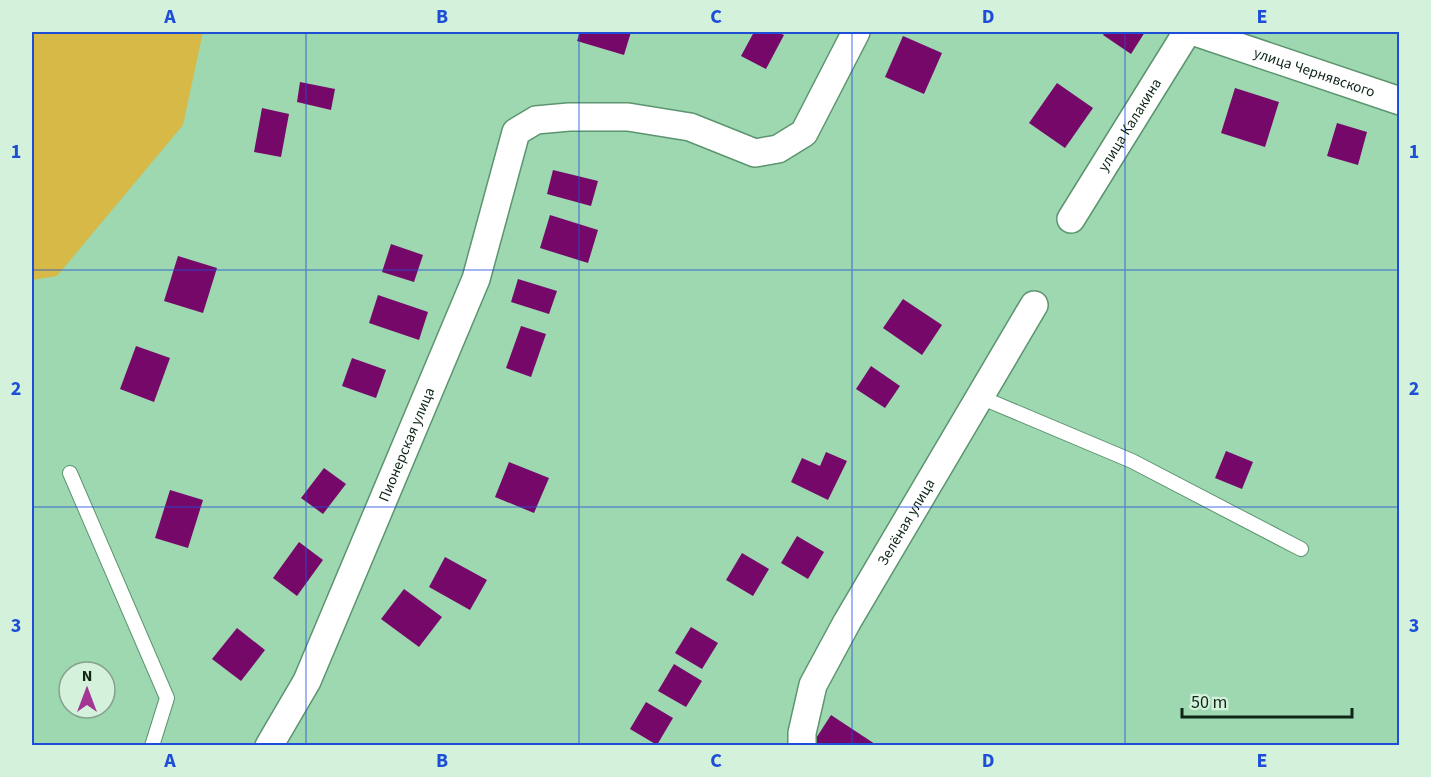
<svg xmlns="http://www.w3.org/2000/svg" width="1431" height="777" viewBox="0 0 1431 777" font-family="'Source Sans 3',sans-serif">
<rect width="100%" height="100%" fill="#9ed8b0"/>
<path fill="#d7b947" d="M32 32H203L183 125 57 276 32 280Z"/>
<g fill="#76086a">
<path d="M580 32H631L624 55 577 41Z"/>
<path d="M754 32H777L784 35 766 69 741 56Z"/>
<path d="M1105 32H1145L1131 54 1103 35Z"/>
<path d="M903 36 942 53 924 94 885 77Z"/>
<path d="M300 82 335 89 331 110 297 102Z"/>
<path d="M1057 83 1093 108 1065 148 1029 123Z"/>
<path d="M1235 88 1279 102 1265 147 1221 133Z"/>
<path d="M262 108 289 114 281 157 254 152Z"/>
<path d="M1337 123 1367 132 1358 165 1327 156Z"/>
<path d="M553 170 598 181 591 206 547 194Z"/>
<path d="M550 215 598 230 588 263 540 248Z"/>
<path d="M391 244 423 255 414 282 382 272Z"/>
<path d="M178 256 217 268 203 313 164 301Z"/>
<path d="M518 279 557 291 549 314 511 302Z"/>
<path d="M378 295 428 312 419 340 369 323Z"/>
<path d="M903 299 942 325 922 355 883 328Z"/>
<path d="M521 326 546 334 531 377 506 368Z"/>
<path d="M136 346 170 358 154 402 120 389Z"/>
<path d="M352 358 386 370 376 398 342 386Z"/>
<path d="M871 366 900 386 885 408 856 389Z"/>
<path d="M1226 451 1253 462 1242 489 1215 478Z"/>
<path d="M826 452 847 461 828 500 791 482 802 458 820 466Z"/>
<path d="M509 462 549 478 534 513 495 497Z"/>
<path d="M324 468 346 484 323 514 301 498Z"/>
<path d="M170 490 203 500 188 548 155 538Z"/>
<path d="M797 536 824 552 808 579 781 563Z"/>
<path d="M299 542 323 560 297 596 273 578Z"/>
<path d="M742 553 769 569 753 596 726 580Z"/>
<path d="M445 557 487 580 470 610 429 587Z"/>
<path d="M404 589 442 617 419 647 381 619Z"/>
<path d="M691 627 718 643 702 669 675 653Z"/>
<path d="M237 628 265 650 241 681 212 659Z"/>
<path d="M674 664 702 681 686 707 658 691Z"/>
<path d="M646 702 673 718 657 745 630 729Z"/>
<path d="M831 715 878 746H811Z"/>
</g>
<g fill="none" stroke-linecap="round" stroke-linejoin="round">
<g stroke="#5c946f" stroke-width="16">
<g id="service">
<path d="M980 397 1132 461 1301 549"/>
<path d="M70 473 167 698 152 746"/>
</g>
</g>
<g stroke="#5c946f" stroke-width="30">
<g id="minor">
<path id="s1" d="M1195 32 1400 101"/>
<path id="s2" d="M1071 219 1187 32"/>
<path id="s3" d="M269 746 307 681 476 279 516 132 536 120 569 117H628L690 127 755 153 778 149 804 133 856 32"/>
<path id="s4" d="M802 746V733L813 685 847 622 1034 305"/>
</g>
</g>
<use href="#service" stroke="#fff" stroke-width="14"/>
<use href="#minor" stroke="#fff" stroke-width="27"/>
</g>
<path fill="none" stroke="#1d4ed8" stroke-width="1.5" stroke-opacity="0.55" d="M306 32V746M579 32V746M852 32V746M1125 32V746M32 270H1400M32 507H1400"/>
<g text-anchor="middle" stroke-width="6" stroke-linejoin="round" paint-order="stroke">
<g font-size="15" fill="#0f2617" stroke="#d4f1dc">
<text dy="5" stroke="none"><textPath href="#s1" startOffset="126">улица Чернявского</textPath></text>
<text dy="5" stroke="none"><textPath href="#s2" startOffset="111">улица Калакина</textPath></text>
<text dy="5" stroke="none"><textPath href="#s3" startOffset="332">Пионерская улица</textPath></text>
<text dy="5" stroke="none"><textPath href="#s4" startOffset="250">Зелёная улица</textPath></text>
</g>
</g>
<rect width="1431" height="777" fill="none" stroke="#d4f1dc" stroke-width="66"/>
<g transform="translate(87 690)"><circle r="28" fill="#d4f1dc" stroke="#85a08d" stroke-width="1.5"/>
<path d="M0-4.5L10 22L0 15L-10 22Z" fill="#a33594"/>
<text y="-9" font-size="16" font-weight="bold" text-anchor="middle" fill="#0f2617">N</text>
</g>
<path d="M1182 708v9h170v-9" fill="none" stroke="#0f2617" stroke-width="3"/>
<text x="1191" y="708" font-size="18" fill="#0f2617" stroke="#d4f1dc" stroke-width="4.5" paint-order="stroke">50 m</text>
<rect x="33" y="33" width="1365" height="711" fill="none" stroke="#1d4ed8" stroke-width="2"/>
<g font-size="20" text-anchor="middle" font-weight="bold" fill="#1d4ed8">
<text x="170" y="23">A</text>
<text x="442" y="23">B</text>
<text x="716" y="23">C</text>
<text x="988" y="23">D</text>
<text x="1262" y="23">E</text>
<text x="16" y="158">1</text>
<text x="1414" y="158">1</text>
<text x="16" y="395">2</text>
<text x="1414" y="395">2</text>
<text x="16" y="632">3</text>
<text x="1414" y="632">3</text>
<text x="170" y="767">A</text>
<text x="442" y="767">B</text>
<text x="716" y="767">C</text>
<text x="988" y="767">D</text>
<text x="1262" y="767">E</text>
</g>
</svg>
